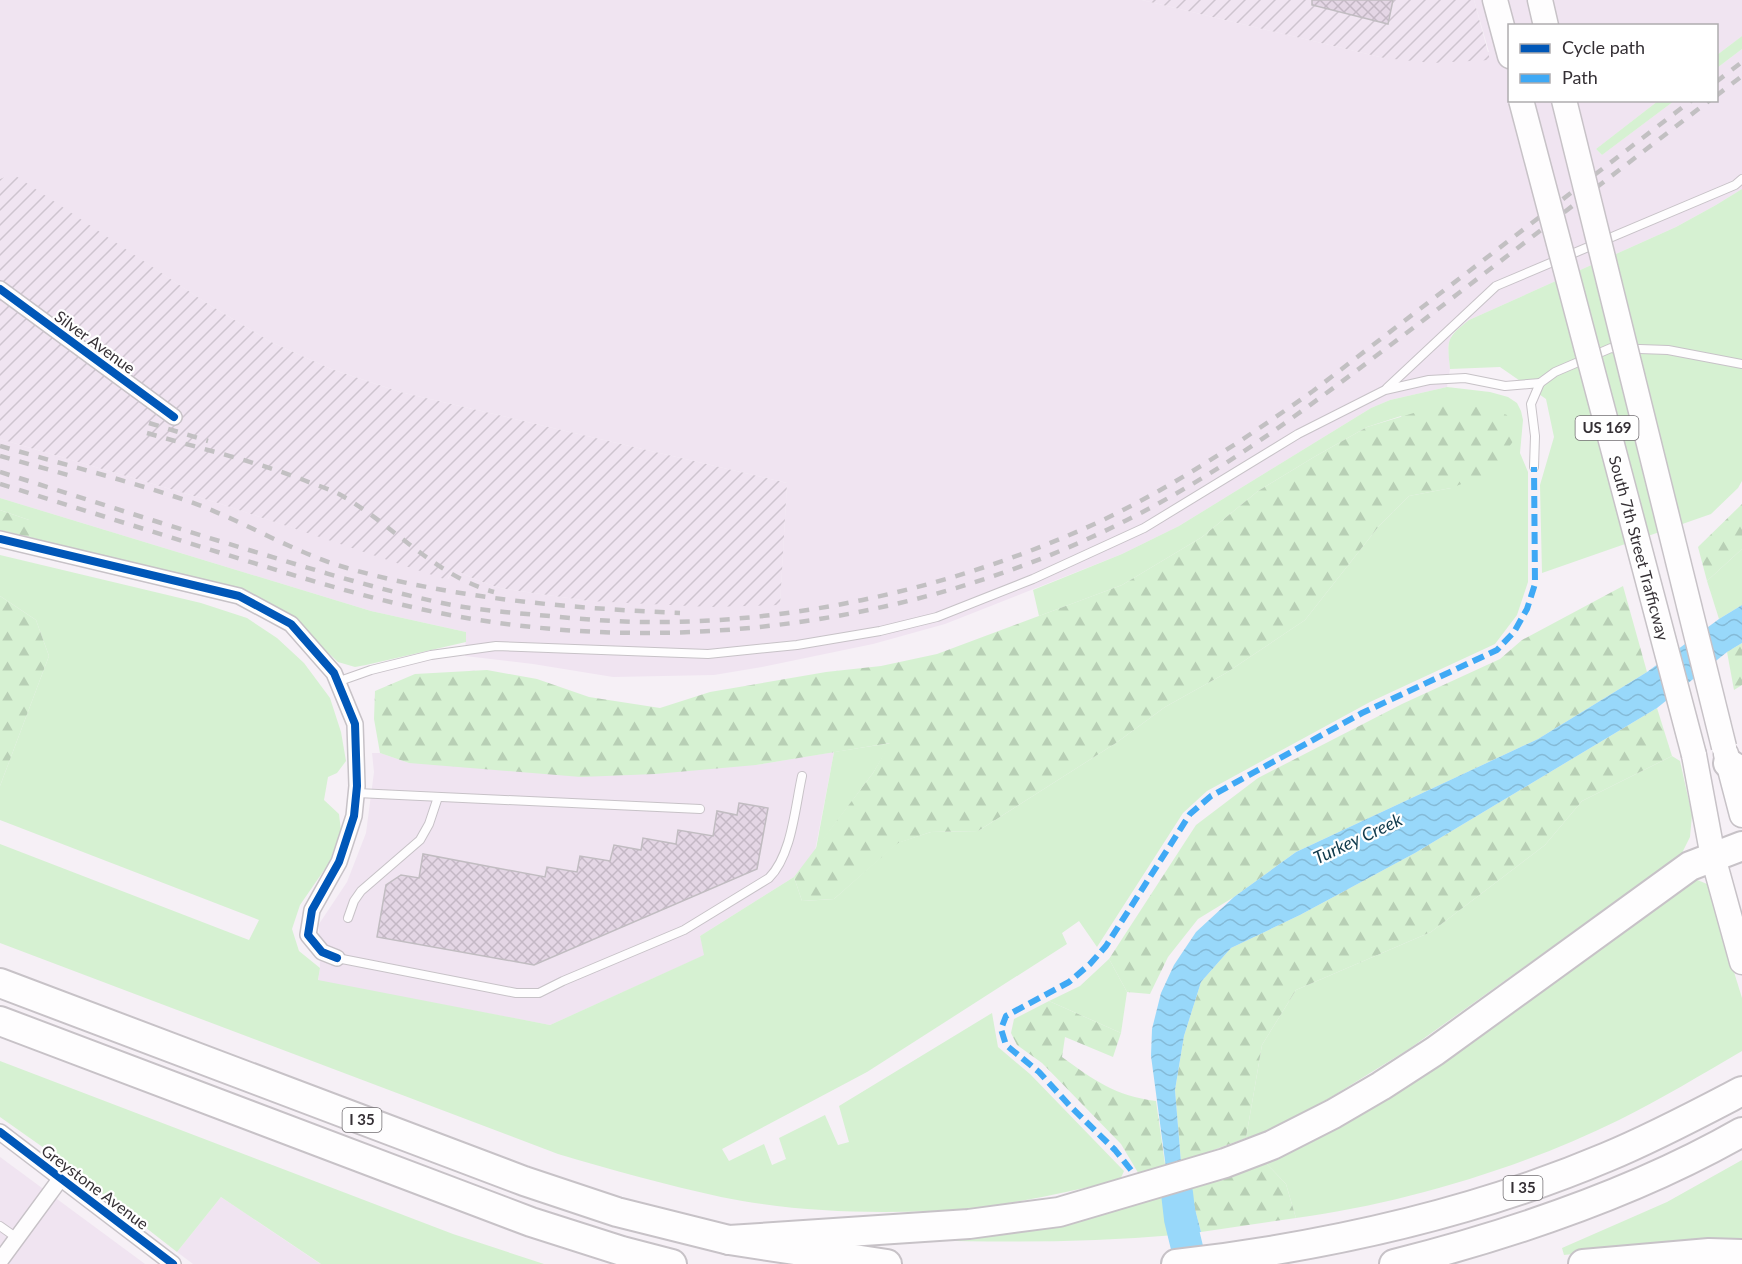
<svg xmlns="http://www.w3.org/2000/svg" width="1742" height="1264" viewBox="0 0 1742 1264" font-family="Lato,sans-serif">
<defs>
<pattern id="industrial-furrows" width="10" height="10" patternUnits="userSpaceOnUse" patternTransform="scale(1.5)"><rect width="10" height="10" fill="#f0e4f1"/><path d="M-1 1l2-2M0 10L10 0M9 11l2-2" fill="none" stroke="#cec4cf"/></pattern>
<pattern id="forest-firs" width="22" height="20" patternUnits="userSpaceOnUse" patternTransform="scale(1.5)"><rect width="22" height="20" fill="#d6f1d2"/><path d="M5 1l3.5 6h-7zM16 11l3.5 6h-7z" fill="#b8cfb5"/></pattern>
<pattern id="water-waves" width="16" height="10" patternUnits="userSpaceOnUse" patternTransform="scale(1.5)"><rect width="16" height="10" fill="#98d8fa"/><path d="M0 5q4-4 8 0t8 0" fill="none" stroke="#84bad7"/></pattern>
<pattern id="building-cross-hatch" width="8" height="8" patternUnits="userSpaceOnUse" patternTransform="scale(1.5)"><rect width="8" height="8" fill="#e4d6e5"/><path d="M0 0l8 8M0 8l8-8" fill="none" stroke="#c4b8c5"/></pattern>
</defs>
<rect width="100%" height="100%" fill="#f6f0f6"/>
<g fill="#f0e4f1">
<path d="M0 0H1142L1384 58 1489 52 1474 0H1742V36L1717 55 1716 26H1510V100L1658 101 1596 149 1602 155 1674 101 1716 100 1717 68 1742 49V189L1716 205 1676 227 1469 320 1452 334 1448 346 1450 369 1447 387 1390 400 1371 408 1179 526 1122 554 945 624 873 644 762 667 714 675 613 677 533 664 465 656 466 632 371 611 0 498V439L218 503 448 579 453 569 477 580 500 588 589 601 780 604 787 483 400 392 331 369 271 342 208 304 13 175 0 179Z"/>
<path d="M834 752 815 851 794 877 700 936 705 955 550 1025 318 981 320 968 319 924 347 882 366 833 374 772 372 753H380L409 763 756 765Z"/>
<path d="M0 1157 145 1264H0Z"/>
<path d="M221 1197 319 1263 321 1264H193L177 1252Z"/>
</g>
<g fill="url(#industrial-furrows)">
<path d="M1142 0H1474L1490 60 1432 63 1384 58Z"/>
<path d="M13 174 208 304 271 342 331 369 400 392 787 483 780 605 710 607 589 601 500 588 477 580 453 569 447 580 218 503 0 439V179Z"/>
</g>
<g fill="#d6f1d2">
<path d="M1742 36V49L1717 68V55Z"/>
<path d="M1658 101H1674L1602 155 1596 149Z"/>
<path d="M1742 189V481L1738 488 1711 514 1542 573 1540 485 1554 437 1546 399 1500 367 1450 369C1447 340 1446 338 1469 320L1676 227 1716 205Z"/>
<path d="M1447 387 1490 392 1508 397 1517 403 1521 411 1523 420 1520 453 1528 472V582L1517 615 1495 644 1370 702 1207 791 1183 813 1097 947 1079 921 1062 933 1067 944 867 1072 722 1149 729 1161 764 1144 772 1165 786 1159 779 1138 825 1115 838 1145 849 1142 839 1106 992 1013 998 1047 1030 1074 1124 1171 1120 1180C1058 1194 994 1209 931 1211 862 1214 789 1211 721 1197 666 1185 612 1170 558 1154L0 943V844L249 940 259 920 0 820V786L49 656 36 620 0 596V555L201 603 247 618 277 638 304 663 330 698 341 732 346 761 337 773 328 777 324 800 339 814 341 831 329 863 300 905 292 929 299 951 320 968 318 980 550 1025 704 955 700 936 794 877 802 901 834 899 897 843 931 832 978 831 1116 743 1165 707 1226 673 1305 620 1379 526 1409 496 1451 488 1401 416 1367 427 1314 457 1258 491 1202 537 1122 585 1039 616 1033 590 1122 554 1179 526 1371 408 1390 400Z"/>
<path d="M0 498 371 611 466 632V642L366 665 355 667 338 662 292 619 229 587 29 537V520L0 510Z"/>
<path d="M1742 549V605L1719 619 1707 581Z"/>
<path d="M891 743 873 773 816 849 834 752Z"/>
<path d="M1672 756 1680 761 1692 815 1690 837 1681 855 1409 1049 1328 1099 1271 1130 1246 1138 1262 1045 1296 990 1431 932 1545 845 1582 801Z"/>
<path d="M1695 879 1707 884 1742 998V1051C1701 1075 1661 1099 1619 1120 1522 1168 1402 1204 1296 1218L1286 1184 1261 1158Z"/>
<path d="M1109 959 1127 992 1121 1033 1049 1001 1080 986Z"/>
<path d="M0 1061 453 1234 544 1264H321L221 1197 177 1252 91 1185 78 1172 0 1117Z"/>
<path d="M1742 1160V1243L1618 1249 1564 1255 1562 1248 1667 1202Z"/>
<path d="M1168 1195 1175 1235C1091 1242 1008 1243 924 1240Z"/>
</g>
<g fill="url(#forest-firs)">
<path d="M1437 406 1485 407 1507 415 1514 440 1490 473 1451 488 1409 496 1379 526 1305 620 1226 673 1165 707 1116 743 978 831 931 832 898 843 834 899 802 901 794 877 873 773 890 743 756 765 655 774 581 777 409 763 380 753 374 719 375 691 415 674 487 670 537 679 589 697 660 708 710 692 826 672 881 666 937 654 1122 585 1202 537 1258 491 1314 457 1367 427Z"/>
<path d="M1742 504V549L1707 581 1698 547Z"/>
<path d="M0 510 29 520V537L0 530Z"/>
<path d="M1623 586 1647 672 1538 739 1296 852 1234 897 1198 919 1168 957 1150 994 1127 992 1109 959 1196 825 1258 778 1402 704 1500 659 1522 640Z"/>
<path d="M0 596 36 620 49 656 0 786Z"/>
<path d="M1742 643V685L1734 690 1727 652Z"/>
<path d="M1657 708 1672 756 1582 801 1545 845 1431 932 1296 990 1262 1045 1246 1138 1181 1162 1175 1090 1184 1036 1201 982 1231 948 1300 915 1415 853Z"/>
<path d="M1049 1001 1121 1033 1113 1057 1065 1037 1062 1057C1094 1080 1115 1096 1156 1101L1166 1171 1140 1176 1121 1144 1042 1063 1017 1045 1011 1033 1014 1019Z"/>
<path d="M1261 1158 1286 1184 1296 1218 1201 1232 1189 1186Z"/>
</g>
<path fill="url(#water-waves)" d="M1742 605V643L1727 652 1657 708 1415 853 1300 915 1231 948 1201 982 1184 1036 1175 1090 1181 1162 1189 1186 1201 1232 1175 1235 1151 1056 1152 1029 1161 993 1174 965 1196 932 1234 897 1296 852 1538 739 1647 672 1719 619Z"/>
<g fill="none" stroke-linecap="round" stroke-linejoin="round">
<path stroke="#98d8fa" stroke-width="32" d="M1177 1193 1180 1219 1191 1264"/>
</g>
<g fill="url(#building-cross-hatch)" stroke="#c1bcc1" stroke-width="1.5">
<path d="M1312 0H1393L1388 24 1312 5Z"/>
<path d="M739 803 768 808 757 869 534 965 377 937 386 885 401 875 419 878 423 854 545 877 547 867 577 872 580 856 610 861 614 845 641 850 643 838 676 844 678 830 713 836 717 811 737 815Z"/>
</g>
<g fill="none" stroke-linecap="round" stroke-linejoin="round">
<g stroke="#c7c2c7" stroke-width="10">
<g id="service">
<path d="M1387 388 1496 286 1735 185 1742 179"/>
<path d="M1534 467 1535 436 1531 404 1540 383 1555 372 1611 348 1668 350 1742 364"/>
<path d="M337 682 371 670 431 655 496 646 708 654 797 645 880 631 937 617 1033 579 1144 528 1298 434 1385 390 1429 380 1465 378 1505 386 1540 383"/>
<path d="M357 793 700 809"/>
<path d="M348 918 354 901 361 891 420 840 429 824 438 797"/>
<path d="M337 958 516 993H539L563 981 684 930 769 878C792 855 795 807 802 776"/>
<path d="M0 1226 17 1238"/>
</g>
</g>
<g stroke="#c7c2c7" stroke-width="18">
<g id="minor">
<path d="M0 289 174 417"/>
<path d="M0 539 239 596 291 624 334 673 355 724 357 786 354 816 339 862 312 910 308 935 322 952 337 958"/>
<path d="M0 1132 173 1264"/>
<path d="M0 1261 61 1178"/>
</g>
</g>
<g stroke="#c7c2c7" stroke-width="27">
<g id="primary">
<path d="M1495 0 1510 56"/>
<path d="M1540 0 1546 26"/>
<path d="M1726 754 1742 815"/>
<path d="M1694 755 1713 857 1742 962"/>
</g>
</g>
<g stroke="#c7c2c7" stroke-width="32">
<g id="motorway">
<path d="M1728 763 1742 772"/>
<path d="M0 983 524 1181 617 1212 729 1240 887 1264"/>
<path d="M0 1021 531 1222 622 1251 672 1264"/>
<path d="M729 1240 969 1224 1059 1212 1225 1163 1272 1145 1333 1114 1381 1086 1435 1051 1690 866 1742 846"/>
<path d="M1176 1264C1323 1247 1470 1215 1607 1157 1653 1138 1698 1114 1742 1091"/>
<path d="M1394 1264C1513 1234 1635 1193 1742 1132"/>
<path d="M1583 1264 1709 1253 1742 1254"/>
</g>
</g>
<use href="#service" stroke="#fefdfe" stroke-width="8"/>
<use href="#minor" stroke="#fefdfe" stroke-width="15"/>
<use href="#primary" stroke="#fefdfe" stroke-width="24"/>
<use href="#motorway" stroke="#fefdfe" stroke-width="28"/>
<g stroke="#c2c0c2" stroke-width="4.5" stroke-dasharray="10 10" stroke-linecap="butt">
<path d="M1716 82 1742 62"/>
<path d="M1716 96 1742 76"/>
<path d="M149 423 208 441"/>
<path d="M147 433C198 448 251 460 301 479 313 484 327 488 339 494 393 524 433 575 494 592"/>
<path d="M0 446C62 464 126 480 188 501 242 520 292 552 347 568 455 599 568 608 680 613"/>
<path d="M0 456 68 475"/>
<path d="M0 472C86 499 172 527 259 553 321 572 384 591 447 604 476 610 507 612 537 615 562 617 588 620 613 621 769 629 938 593 1081 530 1163 494 1239 443 1313 391L1692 100"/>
<path d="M0 484C81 509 162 535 244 560 325 585 407 610 492 622 704 653 935 618 1127 520 1231 468 1324 395 1417 325 1515 250 1613 175 1710 100"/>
</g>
<g stroke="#c7c2c7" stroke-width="27" stroke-linecap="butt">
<g id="primary-bridge">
<path d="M1521 100 1694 755"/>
<path d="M1564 100 1724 747"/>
</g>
</g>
<use href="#primary-bridge" stroke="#fefdfe" stroke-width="24"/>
<path stroke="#3fa9f5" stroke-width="6" stroke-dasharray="12 6" stroke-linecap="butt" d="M1131 1170 1115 1150 1070 1106 1039 1072 1006 1045 1001 1029 1006 1016 1069 982 1090 964 1106 946 1190 814 1211 796 1362 713 1497 650 1514 632 1527 609 1535 584 1534 467"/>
<g stroke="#fff" stroke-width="11">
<g id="cycleway">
<path d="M0 289 174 417"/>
<path d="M0 539 239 596 291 624 334 673 355 724 357 786 354 816 339 862 312 910 308 935 322 952 337 958"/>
<path d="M0 1132 173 1264"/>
</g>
</g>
<use href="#cycleway" stroke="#0057b8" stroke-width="8"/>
</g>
<g text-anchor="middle" stroke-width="4.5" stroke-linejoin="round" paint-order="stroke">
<g fill="#fff" stroke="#726e72" stroke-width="1.5">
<rect x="1575.5" y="416" width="63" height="24" rx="4.5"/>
<rect x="342.5" y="1108" width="39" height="24" rx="4.5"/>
<rect x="1503.5" y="1176" width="39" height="24" rx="4.5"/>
</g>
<g font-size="15" font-weight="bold" fill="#353035">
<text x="1607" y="433">US 169</text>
<text x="362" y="1125">I 35</text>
<text x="1523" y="1193">I 35</text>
</g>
<g font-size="16" fill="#353035" stroke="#fff">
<text transform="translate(95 342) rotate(36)" y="6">Silver Avenue</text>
<text transform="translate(1639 548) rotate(75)" y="6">South 7th Street Trafficway</text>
<text transform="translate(95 1187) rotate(37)" y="6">Greystone Avenue</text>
</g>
<g font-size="18" font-style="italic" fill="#103a4c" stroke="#fff">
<text transform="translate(1358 839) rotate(-25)" y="6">Turkey Creek</text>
</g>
</g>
<rect x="1508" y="24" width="210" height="78" fill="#ffffff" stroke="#aeacae" stroke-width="1.5"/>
<rect x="1520" y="44" width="30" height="9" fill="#0057b8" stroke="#aeacae" stroke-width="1.5"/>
<text x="1562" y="54" font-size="18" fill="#353035">Cycle path</text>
<rect x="1520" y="74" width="30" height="9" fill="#3fa9f5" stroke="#aeacae" stroke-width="1.5"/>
<text x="1562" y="84" font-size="18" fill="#353035">Path</text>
</svg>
